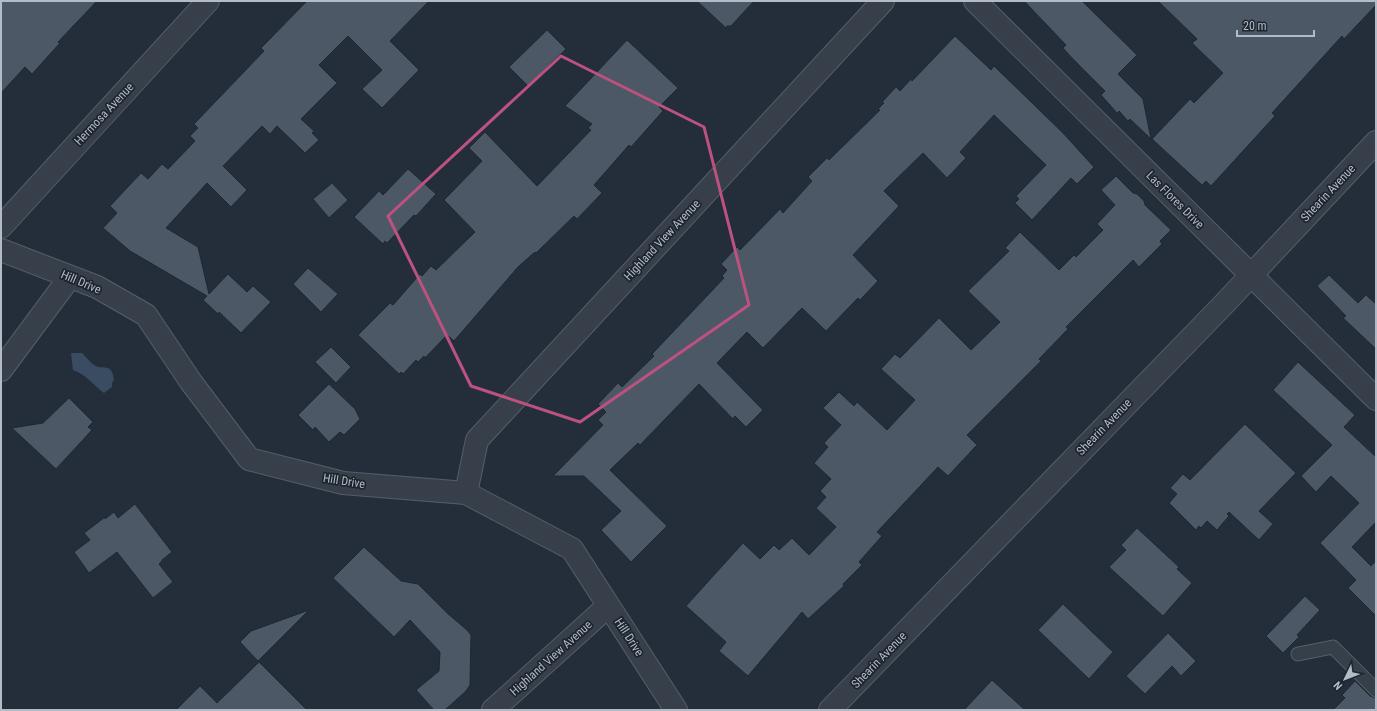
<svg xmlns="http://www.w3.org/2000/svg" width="1377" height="711" viewBox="0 0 1377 711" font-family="'Roboto Condensed',sans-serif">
<rect width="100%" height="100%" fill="#242e3a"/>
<path fill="#3a4c61" d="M82 353C86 357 89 361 94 365 102 371 112 361 114 380L112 383V387L104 393C92 384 88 376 73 370L71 353Z"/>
<g fill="#4c5865" stroke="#1f2731">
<path d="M1 1H97L58 42 60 43 32 74 25 67 1 93Z"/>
<path d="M307 1H429L390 41 419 70 382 108 362 89 382 70 348 36 319 65 337 83 301 119 314 131 312 133 319 140 305 153 277 126 270 134 262 126 223 166 247 190 231 207 207 183 166 228 198 247 209 294 228 274 247 292 253 286 271 302 241 333 219 312 218 314 203 300 207 296 130 251 103 228 117 213 110 206 141 173 148 179 162 164 168 169 195 141 190 136 198 128 194 124 264 51 261 48Z"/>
<path d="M697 1H754L731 26H727L726 28Z"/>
<path d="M1024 1H1082L1137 55 1118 74 1143 99 1151 139 1130 119 1128 121 1119 111 1117 113 1101 95 1105 91 1073 59 1063 48 1066 45Z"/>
<path d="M1158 1H1376V5L1344 39 1342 36 1272 113 1275 116 1211 186 1206 181 1202 185 1152 139 1190 99 1194 103 1223 73 1192 43 1197 39Z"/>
<path d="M547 30 566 49 528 86 509 67Z"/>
<path d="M955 36 991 70 994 66 1063 133 1094 167 1077 184 1071 178 1032 220 1015 203 1019 199 1016 196 1046 165 994 115 960 152 966 158 947 178 923 153 884 191 899 206 853 255 878 281 860 300 858 298 826 331 802 308 763 348 747 332 717 363 763 410 746 427 735 416 733 419 699 384 640 445 638 443 610 470 667 526 631 562 601 530 621 511 584 476H553L603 425 598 420 606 412 598 404 618 383 622 387 654 356 652 354 724 278 722 276 727 270 721 264 737 247 740 250 780 209 783 213 812 181 808 177 827 158 829 160 880 110 878 109 884 103 882 102 896 87 900 91 911 79 912 81Z"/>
<path d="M627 40 678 88 659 107 663 111 631 147 629 145 594 185 602 193 577 219 574 216 536 253 535 252 518 267 454 341 447 335 425 358 424 356 418 362 416 360 403 374 401 372 399 374 358 335 390 303 393 305 420 274 422 276 431 266 436 270 475 232 444 200 482 161 469 148 485 132 537 186 591 130 588 128 592 124 565 106Z"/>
<path d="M408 169 436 194 416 216 414 215 387 243 385 241 383 244 354 217 379 191 383 195Z"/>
<path d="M1116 176 1133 193 1137 194 1144 201 1145 205 1171 230 1160 241 1162 244 1139 267 1133 260 1066 327 1068 329 1039 359 1041 361 967 435 977 445 948 476 938 467 877 532 882 536 859 562 862 565 843 584 844 586 808 619 802 612 748 676 719 651 726 642 686 606 743 543 760 559 774 545 779 550 792 538 809 555 836 527 816 508 826 497 820 491 831 479 814 463 828 447 824 443 841 425 823 408 839 392 854 406 857 402 887 430 915 400 881 369 895 354 900 358 939 318 971 350 1000 322 968 291 1009 251 1005 248 1020 232 1059 270 1074 255 1076 257 1103 230 1097 224 1115 205 1101 190Z"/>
<path d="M332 183 348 200 329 218 313 199Z"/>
<path d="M308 268 338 294 321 312 293 284Z"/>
<path d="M1329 275 1358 303 1366 295 1376 304V349L1343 318 1346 316 1317 286Z"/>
<path d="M331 347 351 367 336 383 315 362Z"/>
<path d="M1298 362 1355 415 1344 427 1376 457V522L1352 547 1371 566 1376 561V616L1348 588 1356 580 1320 543 1359 503 1331 476 1316 492 1301 476 1332 445 1273 390Z"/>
<path d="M329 384 355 409 360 419 344 435 340 432 329 442 315 427 313 430 298 415Z"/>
<path d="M69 398 93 422 88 427 92 430 56 469 12 428 43 423Z"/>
<path d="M1245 424 1296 473 1259 511 1273 524 1259 540 1229 512 1227 514 1229 516 1217 530 1207 521 1201 528 1199 526 1196 530 1169 503 1177 494 1170 488 1183 474 1190 480Z"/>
<path d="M135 504 172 552 162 560V561L159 564 173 582 153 598 117 552 89 573 74 552 90 540 84 533 105 517V519L114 512 118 518Z"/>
<path d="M1137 528 1179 567 1177 569 1192 583 1163 616 1109 567 1126 550 1121 545Z"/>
<path d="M364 547 401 581 418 584 447 613 467 630 471 635 470 685 466 691 445 710H434L416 690 439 671 440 652 410 620 394 637 333 578Z"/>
<path d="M1305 596 1320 610 1297 635 1299 637 1283 653 1266 636Z"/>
<path d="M1063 604 1113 652 1089 679 1038 630Z"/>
<path d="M309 610 258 661 240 642 251 631Z"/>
<path d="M1168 633 1196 661 1181 676 1172 666 1145 694 1126 676Z"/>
<path d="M259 662 307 710H176L200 686 217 703Z"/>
<path d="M992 680 1025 710H964Z"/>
<path d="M1355 681 1370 696 1376 698V710H1333L1345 698 1342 695Z"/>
</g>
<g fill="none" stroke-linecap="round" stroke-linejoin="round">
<g stroke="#565e68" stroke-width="15">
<path id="service" d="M1298 654 1333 647 1376 690"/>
</g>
<g stroke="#565e68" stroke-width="24">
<g id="minor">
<path d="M975 1 1376 399"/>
<path d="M1 227 208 1"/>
<path d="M1 250 97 287 146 315 191 382 249 459 343 483 466 493 572 549 676 710"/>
<path d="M1 370 70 277"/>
<path d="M466 493 477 440 883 1"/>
<path d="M493 710 608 606"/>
<path d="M830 710 1225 303 1376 142"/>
</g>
</g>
<use href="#service" stroke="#37404a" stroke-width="13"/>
<use href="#minor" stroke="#37404a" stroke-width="22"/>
</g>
<path fill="none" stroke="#bd5180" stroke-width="3" stroke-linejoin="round" d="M561 56 704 127 749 305 580 422 471 386 388 216Z"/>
<g text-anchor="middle" stroke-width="3.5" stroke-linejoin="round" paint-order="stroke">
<g font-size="12" fill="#b3bbc6" stroke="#1d252f">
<text transform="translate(104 114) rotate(-47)" y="4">Hermosa Avenue</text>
<text transform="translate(1328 193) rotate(-47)" y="4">Shearin Avenue</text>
<text transform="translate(1175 200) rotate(45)" y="4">Las Flores Drive</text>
<text transform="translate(662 240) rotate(-47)" y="4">Highland View Avenue</text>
<text transform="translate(81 282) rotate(23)" y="4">Hill Drive</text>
<text transform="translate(1104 427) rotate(-46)" y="4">Shearin Avenue</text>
<text transform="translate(344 481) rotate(9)" y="4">Hill Drive</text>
<text transform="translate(629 637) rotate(57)" y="4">Hill Drive</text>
<text transform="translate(551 658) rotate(-42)" y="4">Highland View Avenue</text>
<text transform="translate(879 660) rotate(-46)" y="4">Shearin Avenue</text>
</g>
</g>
<rect width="1377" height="711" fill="none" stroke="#b3bbc6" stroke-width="4"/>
<g transform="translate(1345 679) rotate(227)" stroke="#1d252f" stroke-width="3" paint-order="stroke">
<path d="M0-3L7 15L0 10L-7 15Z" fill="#b3bbc6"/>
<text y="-6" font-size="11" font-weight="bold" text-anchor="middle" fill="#b3bbc6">N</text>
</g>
<path d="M1237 30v6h77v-6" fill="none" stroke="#b3bbc6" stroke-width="2"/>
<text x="1243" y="30" font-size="12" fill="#b3bbc6" stroke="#1d252f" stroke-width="3" paint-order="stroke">20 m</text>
</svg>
